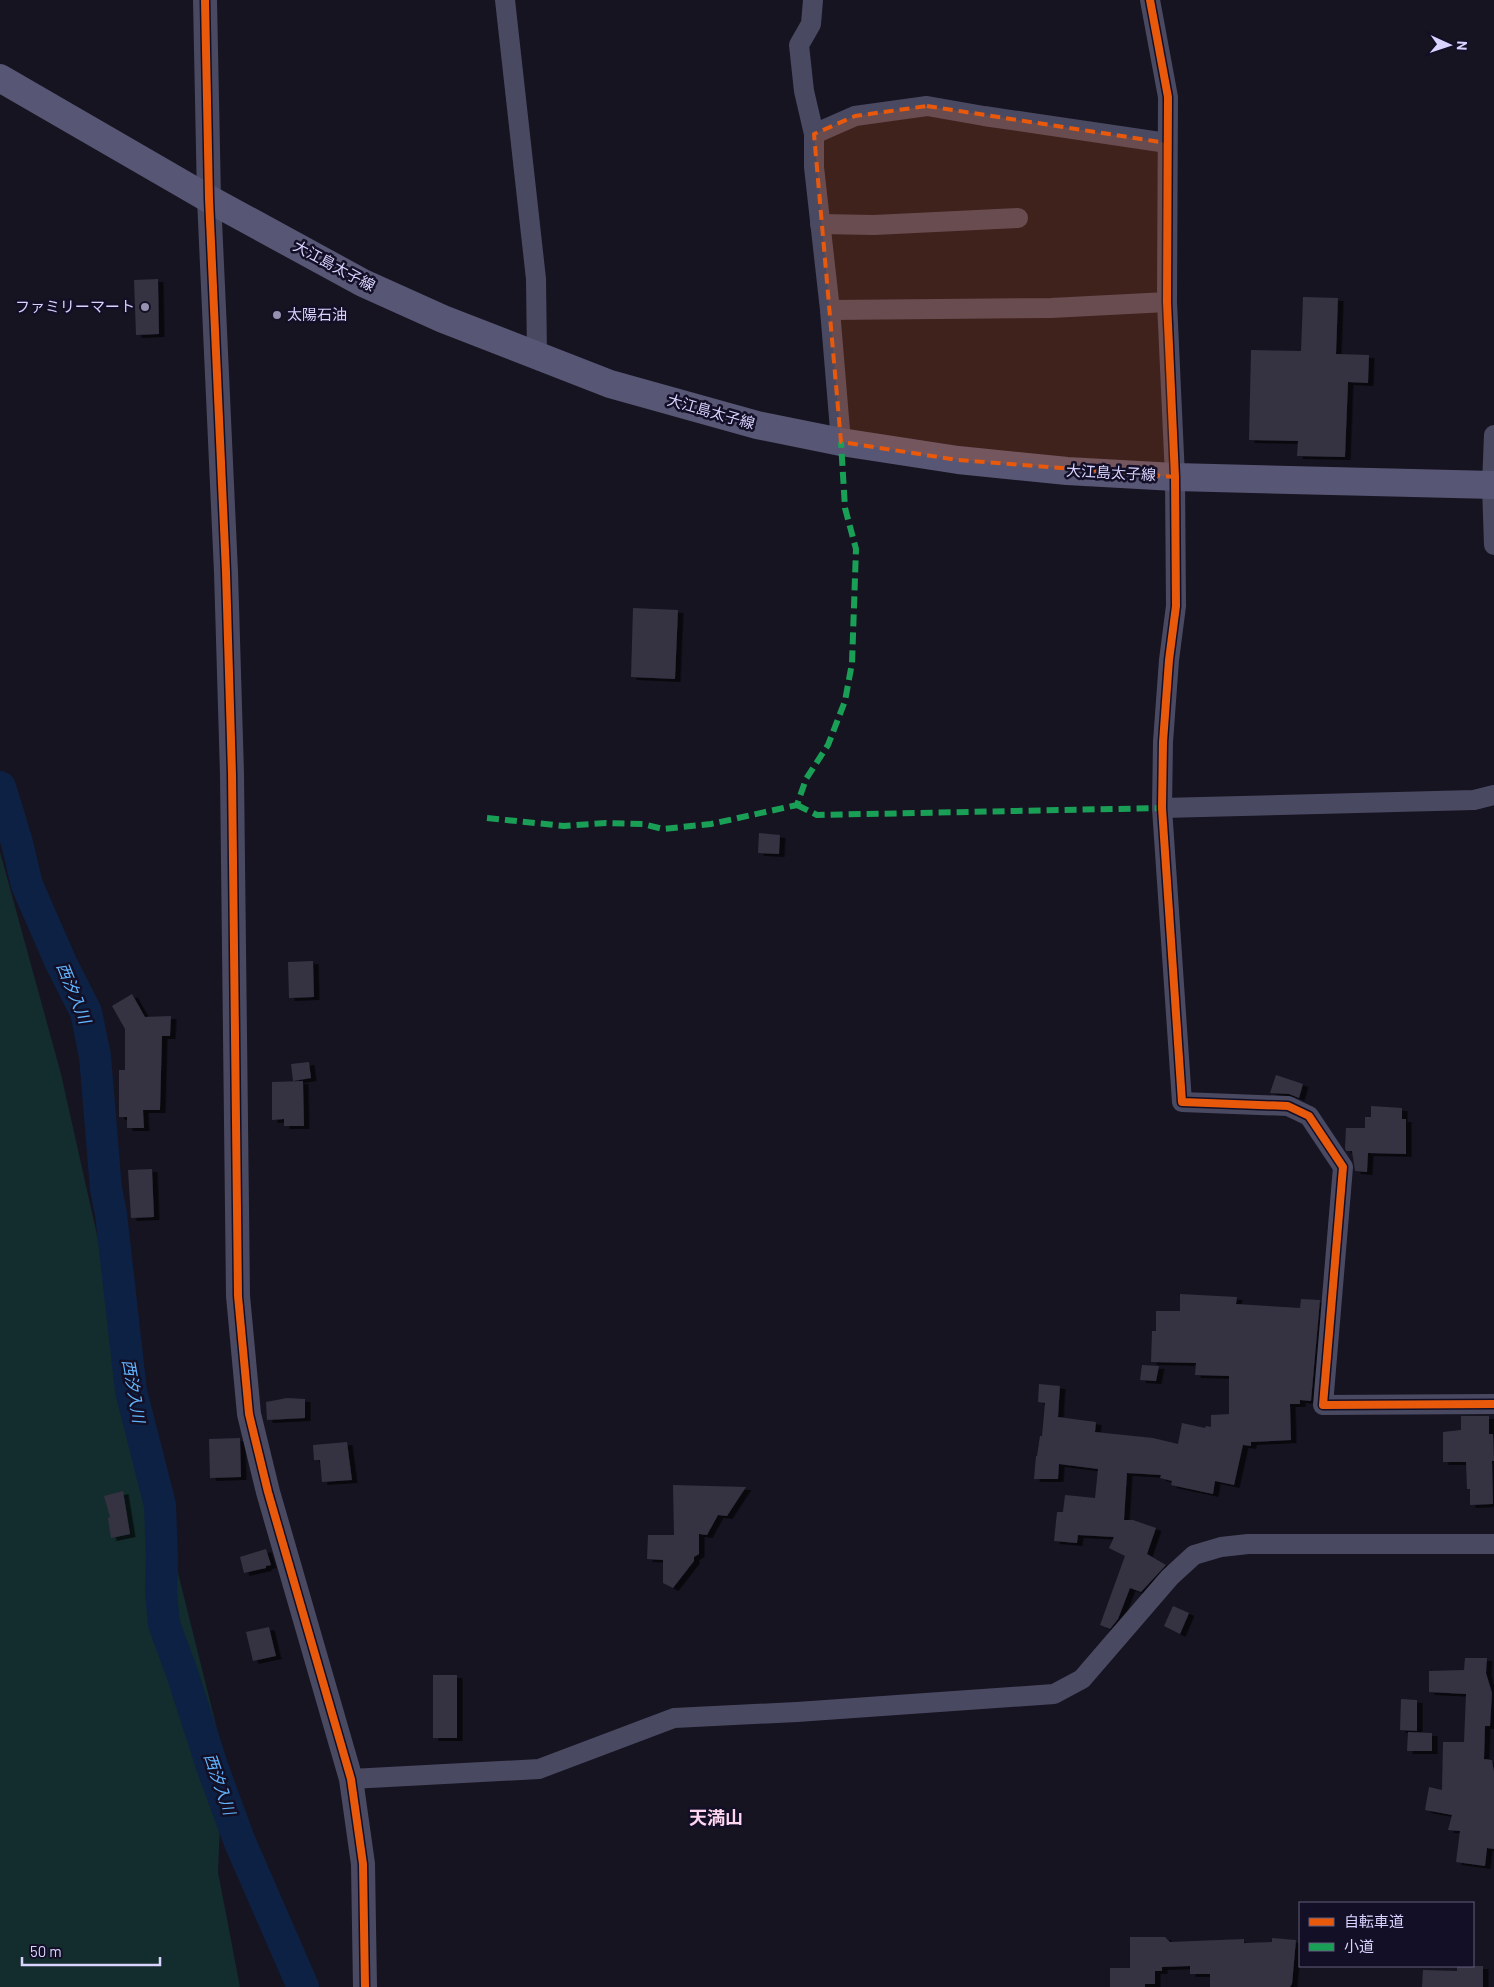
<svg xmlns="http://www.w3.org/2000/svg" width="1494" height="1987" viewBox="0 0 1494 1987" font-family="Barlow,'Noto Sans JP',sans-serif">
<defs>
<filter id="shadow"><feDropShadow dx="5.5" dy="3" stdDeviation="0" flood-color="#0009"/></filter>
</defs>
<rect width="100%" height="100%" fill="#161421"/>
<path fill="#132c2d" d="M0 852 61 1074 127 1369 223 1753 218 1872 240 1987H0Z"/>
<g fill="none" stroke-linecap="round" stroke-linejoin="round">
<path stroke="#0d2144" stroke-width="32" d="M0 787 17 843 27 885 61 963 86 1012 95 1056 106 1189 111 1214 131 1391 160 1505 162 1558 161 1593 164 1624 182 1673 212 1766 239 1840 303 1987"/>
</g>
<g fill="#343243" filter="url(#shadow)">
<path d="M158 279 159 334 136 335 134 280Z"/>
<path d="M1303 297 1338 298 1336 354 1369 355 1368 383 1348 382 1345 457 1297 456 1298 441 1249 440 1251 350 1301 351Z"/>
<path d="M633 608 678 610 675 679 631 677Z"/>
<path d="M759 833 780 835 779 854 758 853Z"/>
<path d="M313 961 314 997 289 998 288 962Z"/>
<path d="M132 994 145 1017 171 1016 170 1036H162L160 1110H143L144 1128H127V1117H119V1070H125V1029L112 1006Z"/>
<path d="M309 1062 311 1078 293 1081 291 1064Z"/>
<path d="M1276 1075 1303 1084 1299 1098 1289 1094 1270 1093Z"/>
<path d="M303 1081 304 1126H284V1119L272 1120V1082Z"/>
<path d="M1371 1106 1402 1108V1119H1406V1154L1368 1153 1367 1172 1355 1171 1352 1151H1346L1345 1148 1346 1128H1365V1117H1371Z"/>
<path d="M152 1169 154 1217 131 1218 128 1170Z"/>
<path d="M1180 1294 1237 1297 1236 1304 1300 1308 1301 1299 1320 1300 1311 1401 1300 1400V1404H1290L1291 1440 1251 1442V1446L1243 1445 1234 1485 1215 1481 1213 1494 1171 1485 1172 1481 1160 1478 1161 1475 1127 1473 1124 1520H1133L1156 1528 1147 1554 1166 1565 1141 1592 1130 1588 1118 1619 1110 1629 1100 1625 1125 1556 1109 1548 1114 1537 1078 1535 1077 1543 1054 1541 1057 1512H1063L1065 1495 1095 1498 1098 1469 1059 1464 1058 1479H1034L1036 1456H1037L1040 1436H1042L1045 1403 1038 1402 1039 1384 1060 1386 1058 1417 1096 1422 1095 1432 1153 1438 1178 1444 1182 1423 1205 1428 1206 1426 1211 1427V1415L1229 1414V1376L1195 1375 1196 1363 1151 1362 1152 1331H1156V1311H1180Z"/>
<path d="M1142 1365 1159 1366 1156 1381 1140 1380Z"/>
<path d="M287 1398 305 1399V1418L267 1420 266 1402Z"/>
<path d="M1461 1416H1489V1434H1493L1494 1461H1492L1493 1504 1470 1505V1489H1467L1466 1462H1443V1432L1461 1430Z"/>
<path d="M240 1438 241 1477 210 1478 209 1439Z"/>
<path d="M347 1442 352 1480 322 1482 320 1460H314L313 1445Z"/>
<path d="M673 1485 746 1487 727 1516 718 1515 707 1535 699 1534V1554L694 1557V1561L673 1588 663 1583V1560L647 1559 648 1535H674Z"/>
<path d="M123 1491 130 1534 111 1538 108 1518 110 1517 104 1496Z"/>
<path d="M266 1549 271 1565 266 1566V1568L244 1573 240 1557Z"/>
<path d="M1173 1606 1189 1613 1180 1634 1164 1626Z"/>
<path d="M269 1627 276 1656 253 1661 246 1632Z"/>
<path d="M1465 1658H1487L1486 1673 1492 1693 1490 1726H1485L1484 1759 1492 1760 1494 1772V1849L1487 1848 1485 1866 1456 1862 1460 1831 1448 1830 1452 1815 1425 1810 1429 1787 1442 1790 1443 1742H1464L1466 1694 1429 1692V1671L1464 1670Z"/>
<rect x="433" y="1675" width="24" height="63"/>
<path d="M1401 1699 1417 1700V1731L1400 1730Z"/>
<path d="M1408 1732 1432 1733V1751H1407Z"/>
<path d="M1130 1937H1165L1170 1942 1244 1939V1943L1272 1942V1938L1296 1940 1292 1984 1290 1987H1210V1974H1190V1966L1162 1967V1971H1155V1984H1145V1987H1110V1968H1130Z"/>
<path d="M1457 1966H1483V1987H1422L1423 1970 1457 1971Z"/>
</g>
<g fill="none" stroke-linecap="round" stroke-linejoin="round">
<g stroke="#4a4962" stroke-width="20">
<path d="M505 0 536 279 537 356"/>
<path d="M813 0 811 24 799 45 804 91 814 134V167L830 310 841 442"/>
<path d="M1150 0 1168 97 1167 302 1175 477 1176 606 1169 660 1163 742 1162 808 1182 1102 1288 1106 1309 1116 1343 1167 1323 1405 1494 1404"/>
<path d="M814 134 855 116 927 106 984 116 1167 143"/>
<path d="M820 224 874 225 1018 218"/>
<path d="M830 310 1051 308 1167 302"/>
<path d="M1494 435 1492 485 1494 545"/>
<path d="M1162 808 1474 800 1494 795"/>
<path d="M351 1779 539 1769 674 1718 797 1712 1054 1694 1082 1679 1170 1577 1194 1555 1221 1547 1248 1544H1494"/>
</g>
<path stroke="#4a4962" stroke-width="24" d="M205 0 209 199 226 572 232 774 238 1296 249 1414 268 1492 351 1779 363 1864 365 1987"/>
<path stroke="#575674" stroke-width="28" d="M0 78 209 199 363 283 443 319 610 384 757 425 841 442 958 460 1067 471 1175 477 1494 485"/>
<g stroke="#1a9f57" stroke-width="6" stroke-dasharray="12 6" stroke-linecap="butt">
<path d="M797 805 817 815 1162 808"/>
<path d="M487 818 564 826 606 823 643 824 663 829 711 824 797 805 806 779 828 745 845 701 852 663 856 549 845 508 841 442"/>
</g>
<g stroke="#130f26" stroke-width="11">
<g id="cycleway">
<path d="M205 0 209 199 226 572 232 774 238 1296 249 1414 268 1492 351 1779 363 1864 365 1987"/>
<path d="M1150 0 1168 97 1167 302 1175 477 1176 606 1169 660 1163 742 1162 808 1182 1102 1288 1106 1309 1116 1343 1167 1323 1405 1494 1404"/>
</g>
</g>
<use href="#cycleway" stroke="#e8590c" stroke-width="8"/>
</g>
<path fill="#e8590c" fill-opacity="0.2" stroke="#e8590c" stroke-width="4" stroke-dasharray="10 6" stroke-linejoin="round" d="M927 106 1167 143V302L1175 477 958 460 841 442 814 134 855 116Z"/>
<g fill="#9591b1" stroke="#130f26" stroke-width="2">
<circle cx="145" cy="307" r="5"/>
<circle cx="277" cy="315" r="5"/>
</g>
<g text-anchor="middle" stroke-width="5" stroke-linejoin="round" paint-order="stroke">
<g font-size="15" fill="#d9d4ff" stroke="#130f26">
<text transform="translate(334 266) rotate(28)" y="5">大江島太子線</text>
<text transform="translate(711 412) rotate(16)" y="5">大江島太子線</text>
<text transform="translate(1111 473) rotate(3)" y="5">大江島太子線</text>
</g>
<g font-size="15" fill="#d9d4ff" stroke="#130f26" text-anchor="end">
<text x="135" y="312">ファミリーマート</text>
<text x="287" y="320" text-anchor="start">太陽石油</text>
</g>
<g font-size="16" font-style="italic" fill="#62b6ff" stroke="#130f26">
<text transform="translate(74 993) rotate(68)" y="6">西汐入川</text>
<text transform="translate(134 1391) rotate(80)" y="6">西汐入川</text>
<text transform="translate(220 1784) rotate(71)" y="6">西汐入川</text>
</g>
<g font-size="18" font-weight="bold" fill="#ffd6f0" stroke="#130f26">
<text x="716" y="1824">天満山</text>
</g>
</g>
<rect x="1299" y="1902" width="175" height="65" fill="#130f26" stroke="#625e7d"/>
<rect x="1309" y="1918" width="25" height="8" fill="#e8590c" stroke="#625e7d"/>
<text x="1344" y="1927" font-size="15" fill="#d9d4ff">自転車道</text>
<rect x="1309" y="1943" width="25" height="8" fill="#1a9f57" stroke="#625e7d"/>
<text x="1344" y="1952" font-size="15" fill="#d9d4ff">小道</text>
<g transform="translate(1449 45) rotate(93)" stroke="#130f26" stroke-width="4" paint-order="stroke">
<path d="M0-4L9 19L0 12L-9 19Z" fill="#d9d4ff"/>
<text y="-8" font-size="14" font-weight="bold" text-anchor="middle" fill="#d9d4ff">N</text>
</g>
<path d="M22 1957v8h138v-8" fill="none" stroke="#d9d4ff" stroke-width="2.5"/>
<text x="30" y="1957" font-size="15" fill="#d9d4ff" stroke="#130f26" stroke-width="4" paint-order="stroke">50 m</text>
</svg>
